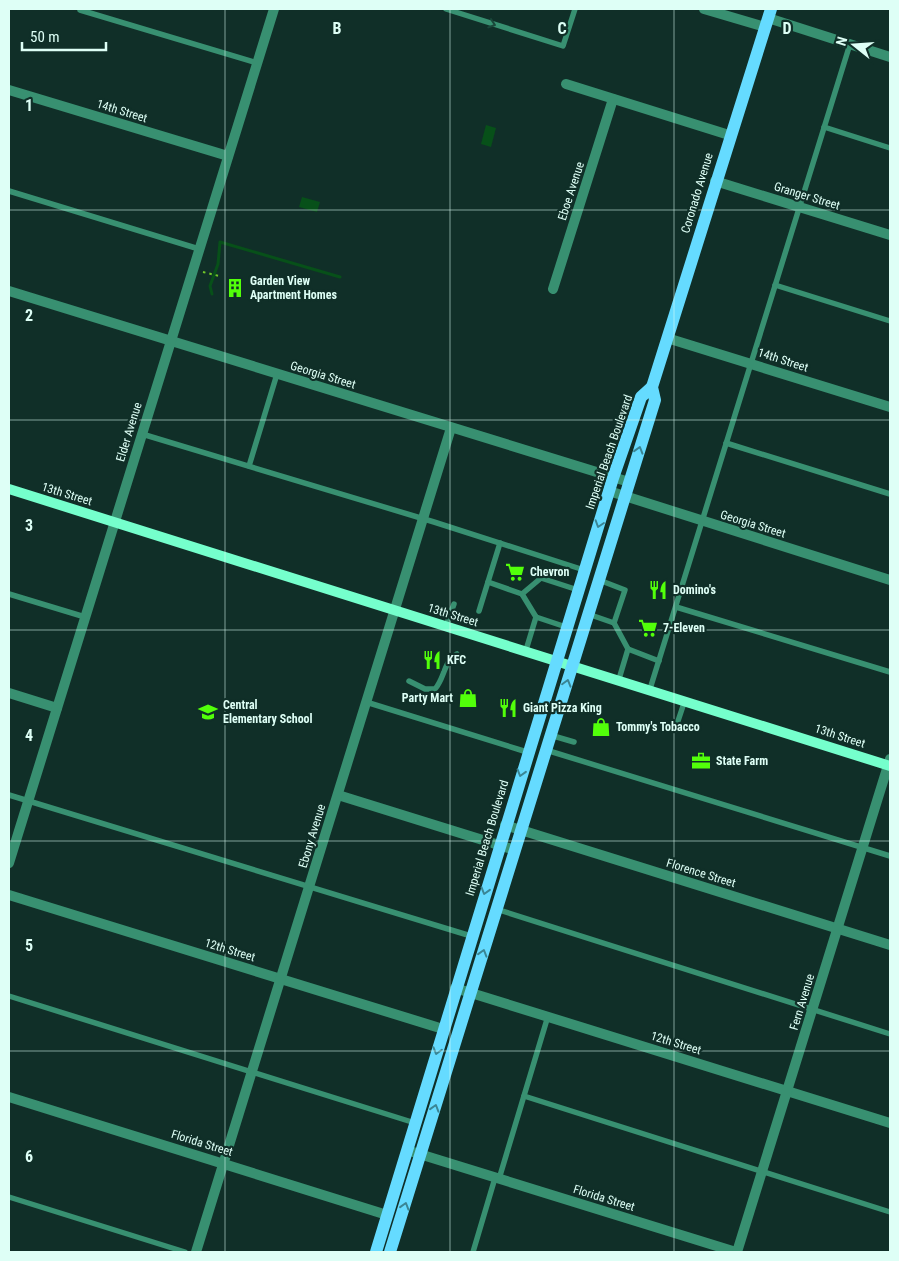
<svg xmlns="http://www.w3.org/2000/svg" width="899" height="1261" viewBox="0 0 899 1261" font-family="'Roboto Condensed',sans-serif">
<rect width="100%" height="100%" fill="#102f28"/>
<g fill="#075019">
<path d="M486 125 496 128 491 147 481 144Z"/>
<path d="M302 197 320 202 317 212 299 207Z"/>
</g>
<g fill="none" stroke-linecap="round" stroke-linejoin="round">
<path stroke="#075019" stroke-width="3" d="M212 294 210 286 218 264 220 242 340 277"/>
<path stroke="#71c828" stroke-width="2" stroke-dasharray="2.5 4" stroke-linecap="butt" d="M203 272 219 276"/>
<g stroke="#389071" stroke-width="5.5">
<path d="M446 9 563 46 575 9"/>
<path d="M80 10 257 63"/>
<path d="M824 127 890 148"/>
<path d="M9 191 199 249"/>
<path d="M775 285 890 321"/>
<path d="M142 434 434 522 584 570"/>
<path d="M726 443 890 494"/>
<path d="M249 466 277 374"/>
<path d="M599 580 625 590 614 623"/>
<path d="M488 582 522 594 541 578 578 590"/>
<path d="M9 594 85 617"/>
<path d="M522 594 536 617 566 627"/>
<path d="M676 607 890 672"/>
<path d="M479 611 500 543"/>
<path d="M588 614 614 623 628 649 659 661"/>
<path d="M446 626 454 604"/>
<path d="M526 650 536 617"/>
<path d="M619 679 628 649"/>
<path d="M409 681 425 689H435C445 678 443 662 457 654"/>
<path d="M650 689 850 44"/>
<path d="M366 702 527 752"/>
<path d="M675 730 685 700"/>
<path d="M550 735 574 742"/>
<path d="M546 750 890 856"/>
<path d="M9 795 471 936"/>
<path d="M496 909 890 1034"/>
<path d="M9 996 415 1123"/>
<path d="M524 1096 890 1212"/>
<path d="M499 1179 548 1016"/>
<path d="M9 1197 185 1252"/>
<path d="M473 1252 495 1178"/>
</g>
<g stroke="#389071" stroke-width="10">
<path d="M704 9 765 27"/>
<path d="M566 84 729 135"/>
<path d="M9 90 228 156"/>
<path d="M715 181 890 235"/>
<path d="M553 289 613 99"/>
<path d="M9 291 629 482"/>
<path d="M667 338 890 407"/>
<path d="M609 491 890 580"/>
<path d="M9 693 57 708"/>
<path d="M338 795 515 850"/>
<path d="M505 825 890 945"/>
<path d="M9 863 274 9"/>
<path d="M9 895 443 1029"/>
<path d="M455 988 890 1123"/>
<path d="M9 1097 387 1215"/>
<path d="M413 1152 736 1252"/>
<path d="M196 1252 451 428"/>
<path d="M737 1252 890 759"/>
</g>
<path stroke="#389071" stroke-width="10" d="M768 18 890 57"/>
<path stroke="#75ffcc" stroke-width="10" d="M9 489 890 766"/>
<g stroke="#65dbff" stroke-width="12">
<path d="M376 1252 613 478 641 397 652 387"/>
<path d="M390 1252 655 400 652 387 771 9"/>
</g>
</g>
<defs><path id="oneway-chevron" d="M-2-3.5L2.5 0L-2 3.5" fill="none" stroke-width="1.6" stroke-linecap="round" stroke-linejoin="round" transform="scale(1.25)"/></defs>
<use stroke="#1a473a" href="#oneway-chevron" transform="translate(492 24) rotate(18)"/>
<g stroke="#3a8594">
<use href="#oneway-chevron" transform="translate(639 450) rotate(-73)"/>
<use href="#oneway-chevron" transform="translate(599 524) rotate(108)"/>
<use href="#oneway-chevron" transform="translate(567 683) rotate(-74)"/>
<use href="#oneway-chevron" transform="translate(521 773) rotate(107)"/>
<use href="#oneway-chevron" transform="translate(485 891) rotate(107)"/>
<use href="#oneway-chevron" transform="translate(483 953) rotate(-73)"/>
<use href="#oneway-chevron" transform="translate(437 1051) rotate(106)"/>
<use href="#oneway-chevron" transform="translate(435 1108) rotate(-73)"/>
<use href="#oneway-chevron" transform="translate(405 1206) rotate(-73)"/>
</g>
<path fill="none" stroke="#defff6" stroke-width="1" stroke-opacity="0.55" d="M225 9V1252M450 9V1252M674 9V1252M9 210H890M9 420H890M9 630H890M9 841H890M9 1051H890"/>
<defs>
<g id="building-bare" transform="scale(1.5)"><path d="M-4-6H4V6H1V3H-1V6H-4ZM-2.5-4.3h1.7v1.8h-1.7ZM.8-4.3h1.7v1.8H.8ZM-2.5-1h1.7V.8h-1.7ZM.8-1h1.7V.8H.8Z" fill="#52ff0a" stroke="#102f28" stroke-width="2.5" paint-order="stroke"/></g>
<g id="supermarket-bare" transform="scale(1.5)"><path d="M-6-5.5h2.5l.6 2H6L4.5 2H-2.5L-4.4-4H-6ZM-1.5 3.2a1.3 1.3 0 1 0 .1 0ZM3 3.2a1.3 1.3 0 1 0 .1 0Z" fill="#52ff0a" stroke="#102f28" stroke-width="2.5" paint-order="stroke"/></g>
<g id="restaurant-bare" transform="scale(1.5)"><path d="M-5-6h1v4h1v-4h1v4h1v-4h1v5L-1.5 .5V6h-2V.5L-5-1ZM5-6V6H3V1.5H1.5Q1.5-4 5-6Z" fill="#52ff0a" stroke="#102f28" stroke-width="2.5" paint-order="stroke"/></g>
<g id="shop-bare" transform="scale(1.5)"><path d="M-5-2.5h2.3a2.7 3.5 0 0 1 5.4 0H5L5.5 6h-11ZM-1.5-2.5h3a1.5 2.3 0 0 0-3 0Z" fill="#52ff0a" stroke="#102f28" stroke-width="2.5" paint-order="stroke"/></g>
<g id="school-bare" transform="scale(1.5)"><path d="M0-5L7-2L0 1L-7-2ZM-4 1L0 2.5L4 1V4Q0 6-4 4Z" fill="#52ff0a" stroke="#102f28" stroke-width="2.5" paint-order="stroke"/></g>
<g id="office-bare" transform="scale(1.5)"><path d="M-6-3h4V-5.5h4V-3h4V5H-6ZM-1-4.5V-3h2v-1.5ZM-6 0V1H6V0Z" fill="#52ff0a" stroke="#102f28" stroke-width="2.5" paint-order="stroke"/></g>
</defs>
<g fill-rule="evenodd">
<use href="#building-bare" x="235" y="288"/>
<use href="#supermarket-bare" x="515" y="572"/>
<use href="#restaurant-bare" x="658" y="590"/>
<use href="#supermarket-bare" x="648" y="628"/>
<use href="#restaurant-bare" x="432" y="660"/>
<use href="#shop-bare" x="468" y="698"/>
<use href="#restaurant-bare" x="508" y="708"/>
<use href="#school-bare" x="208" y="712"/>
<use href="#shop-bare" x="601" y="727"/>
<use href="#office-bare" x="701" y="761"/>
</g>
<g text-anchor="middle" stroke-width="4.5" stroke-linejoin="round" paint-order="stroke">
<g font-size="12" fill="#defff6" stroke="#102f28">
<text transform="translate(122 111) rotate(17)" y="4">14th Street</text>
<text transform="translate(571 191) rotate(-72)" y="4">Eboe Avenue</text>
<text transform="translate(697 193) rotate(-73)" y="4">Coronado Avenue</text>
<text transform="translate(807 196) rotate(17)" y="4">Granger Street</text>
<text transform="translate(783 360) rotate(18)" y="4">14th Street</text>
<text transform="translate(323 375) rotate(17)" y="4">Georgia Street</text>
<text transform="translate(129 432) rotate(-73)" y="4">Elder Avenue</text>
<text transform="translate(609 452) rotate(-71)" y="4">Imperial Beach Boulevard</text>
<text transform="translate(67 494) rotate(17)" y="4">13th Street</text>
<text transform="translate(753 524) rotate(17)" y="4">Georgia Street</text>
<text transform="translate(453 615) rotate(17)" y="4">13th Street</text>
<text transform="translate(840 736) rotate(18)" y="4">13th Street</text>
<text transform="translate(312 836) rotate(-73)" y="4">Ebony Avenue</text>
<text transform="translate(487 838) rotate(-73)" y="4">Imperial Beach Boulevard</text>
<text transform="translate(701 873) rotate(17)" y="4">Florence Street</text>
<text transform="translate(230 950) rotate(17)" y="4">12th Street</text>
<text transform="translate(802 1002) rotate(-73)" y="4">Fern Avenue</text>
<text transform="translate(676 1043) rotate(17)" y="4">12th Street</text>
<text transform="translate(202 1143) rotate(17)" y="4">Florida Street</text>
<text transform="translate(604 1198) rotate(17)" y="4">Florida Street</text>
</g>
<g font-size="12" font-weight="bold" fill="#defff6" stroke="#102f28" text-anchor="start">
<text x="250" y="285">Garden View<tspan x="250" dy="14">Apartment Homes</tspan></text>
<text x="530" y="576">Chevron</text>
<text x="673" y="594">Domino's</text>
<text x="663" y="632">7-Eleven</text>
<text x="447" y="664">KFC</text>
<text x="453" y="702" text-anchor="end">Party Mart</text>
<text x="223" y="709">Central<tspan x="223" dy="14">Elementary School</tspan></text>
<text x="523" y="712">Giant Pizza King</text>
<text x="616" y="731">Tommy's Tobacco</text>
<text x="716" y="765">State Farm</text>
</g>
</g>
<g font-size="16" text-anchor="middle" font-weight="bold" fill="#defff6" stroke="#102f28" stroke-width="4.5" stroke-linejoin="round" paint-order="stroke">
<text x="337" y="34">B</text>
<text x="562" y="34">C</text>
<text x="787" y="34">D</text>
<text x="29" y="111">1</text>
<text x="29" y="321">2</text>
<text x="29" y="531">3</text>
<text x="29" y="741">4</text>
<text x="29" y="951">5</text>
<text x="29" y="1162">6</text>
</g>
<rect width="899" height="1261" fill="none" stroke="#defff6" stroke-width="20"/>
<g transform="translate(854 45) rotate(287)" stroke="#102f28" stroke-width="4" paint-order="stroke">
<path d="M0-4L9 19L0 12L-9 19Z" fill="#defff6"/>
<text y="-8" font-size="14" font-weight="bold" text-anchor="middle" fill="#defff6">N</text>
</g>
<path d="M22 42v8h84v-8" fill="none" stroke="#defff6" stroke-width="2.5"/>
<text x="30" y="42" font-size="15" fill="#defff6" stroke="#102f28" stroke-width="4" paint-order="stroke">50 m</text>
</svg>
